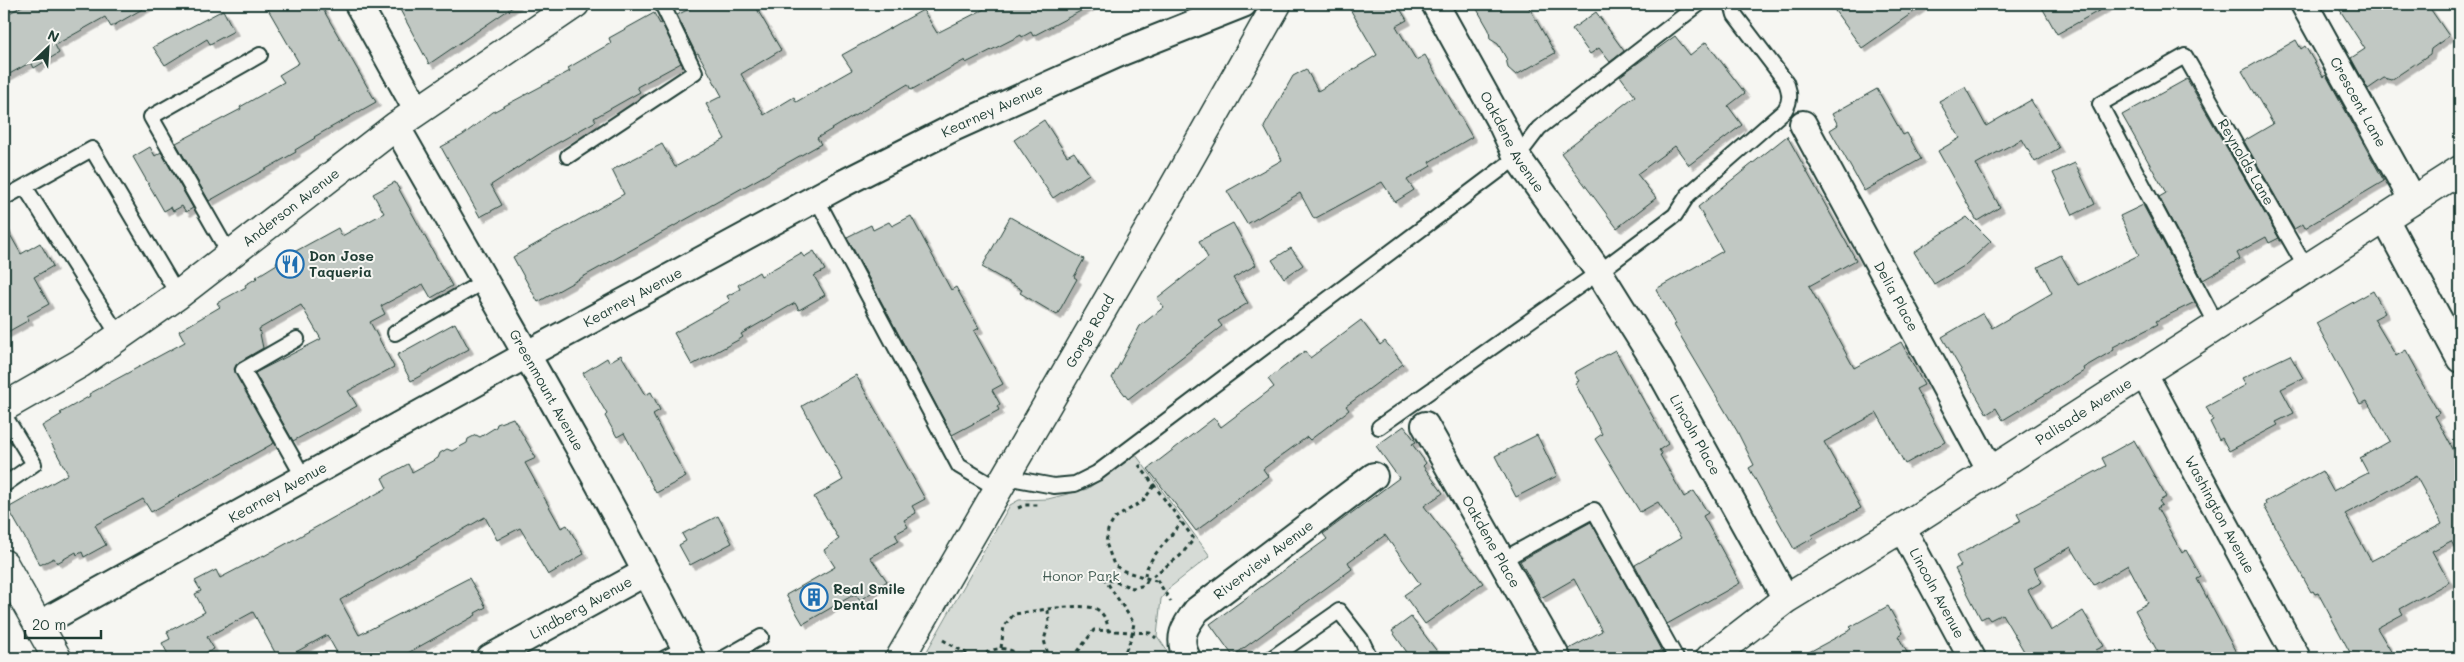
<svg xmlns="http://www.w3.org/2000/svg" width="2464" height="662" viewBox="0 0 2464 662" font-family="Mali,sans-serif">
<defs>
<filter id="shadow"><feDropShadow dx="4.5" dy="4.5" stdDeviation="0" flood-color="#0004"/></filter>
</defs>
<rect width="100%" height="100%" fill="#f6f6f2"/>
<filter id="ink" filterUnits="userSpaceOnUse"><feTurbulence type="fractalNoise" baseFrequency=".02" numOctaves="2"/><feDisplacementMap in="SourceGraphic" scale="10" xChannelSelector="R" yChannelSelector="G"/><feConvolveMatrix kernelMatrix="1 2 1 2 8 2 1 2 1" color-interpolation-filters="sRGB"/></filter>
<g filter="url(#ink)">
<path fill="#d6dbd6" stroke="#7a8c85" d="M1136 455 1210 556 1168 589 1161 599 1157 636 1172 658H923L1010 505 1019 500 1048 499 1087 489Z"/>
<g fill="#c1c8c3" stroke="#1f3d34" fill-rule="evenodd" filter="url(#shadow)">
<path d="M26 4H151L111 27 105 17 55 45 59 53 34 68 31 62 4 77V16Z"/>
<path d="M265 4H320L376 102 314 137 315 138 295 150 296 152 209 201 176 143 241 109 240 107 284 82 279 75 299 63Z"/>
<path d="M397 4H517L429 64Z"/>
<path d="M699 4H754L781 50 741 74 764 115 794 97 796 102 852 70 842 55 923 10 937 33 994 4H1094L1033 36 1031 32 1022 37 1021 35 966 63 965 60 911 90 908 84 817 138 821 144 538 302 513 257 624 194 612 170 662 144 675 167 725 139 706 104 722 96 698 53 696 54 677 15Z"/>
<path d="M1347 4H1397L1407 20 1396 26 1416 60 1425 55 1472 137 1429 162 1431 166 1407 180 1414 190 1395 202 1382 182 1314 219 1300 193 1247 224 1227 191 1282 160 1264 127 1293 76 1306 69 1318 91 1377 55Z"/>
<path d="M1474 4H1527L1555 53 1516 75 1508 68 1506 58 1498 44 1490 39 1489 30Z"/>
<path d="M1830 4H1925L1862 48Z"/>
<path d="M2040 4H2111L2057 34Z"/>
<path d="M2336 4H2427L2449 36 2431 49 2430 54 2391 80 2384 78 2368 89 2351 58 2365 49Z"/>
<path d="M223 10 234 31 210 44 207 39 165 65 153 47Z"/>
<path d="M1596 12 1624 51 1610 62 1599 48 1590 54 1572 29Z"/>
<path d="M654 13 660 24 662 23 681 63 637 87 640 92 594 118 596 121 547 149 491 185 502 205 480 217 441 147 463 135 493 112 570 71 568 68 611 43 609 38Z"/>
<path d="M1675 36 1690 55 1706 42 1745 93 1728 106 1742 125 1689 165 1675 146 1637 174 1656 198 1617 228 1561 153 1635 96 1620 76Z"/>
<path d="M2296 40 2301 49 2305 46 2323 77 2326 75 2384 181 2305 228 2303 224 2294 229 2244 141 2273 124 2242 71Z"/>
<path d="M2187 79 2279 238 2269 243 2266 237 2237 253 2240 259 2203 280 2159 197 2166 193 2122 115Z"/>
<path d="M1965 87 1986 126 2031 100 2059 148 2035 162 2022 139 1976 164 2000 207 1977 221 1938 151 1960 138 1939 101Z"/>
<path d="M1877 89 1903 135 1907 133 1921 159 1864 191 1830 130 1838 125 1832 114Z"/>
<path d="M1044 120 1067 156 1074 152 1089 174 1053 198 1014 140Z"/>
<path d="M1787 136 1856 260 1809 286 1854 368 1901 342 1924 385 1916 389 1945 442 1905 464 1877 413 1824 442 1861 508 1812 535 1813 538 1794 549 1749 468 1754 465 1737 431 1674 325 1676 324 1656 289 1723 251 1698 207Z"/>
<path d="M150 147 155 156 161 152 193 208 186 212 182 206 173 211 171 207 164 211 133 157Z"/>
<path d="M2075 163 2095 204 2073 215 2053 173Z"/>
<path d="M395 182 452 286 431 298 423 284 381 306 385 314 370 322 394 367 348 391 357 406 293 441 255 373 321 339 301 305 259 329 263 348 239 362 234 369 274 443 151 512 143 499 95 525 106 545 84 557 82 552 77 555 76 552 57 563 54 558 40 565 8 508 68 474 42 426 62 414 60 413 90 396 89 394 185 342 179 331 220 307 217 303 246 287 245 285 257 278 256 277 277 264 276 262 338 228 342 236 384 213 373 194Z"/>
<path d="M2143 205 2195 302 2156 321 2158 324 2113 347 2114 350 2083 368 2084 371 2003 420 1996 408 1987 414 1942 337 1983 313 1992 328 2052 293 2038 267 2061 255 2078 285 2139 255 2120 216Z"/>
<path d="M911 216 951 290 956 287 979 328 974 331 1003 384 992 390 1000 404 997 406 999 410 952 435 847 237 871 225 873 230 889 222 892 226Z"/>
<path d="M1010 217 1084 259 1074 277 1077 279 1057 315 1020 293 1022 290 982 267Z"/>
<path d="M1967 217 1991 241 1964 266 1934 284 1914 252Z"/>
<path d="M1233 223 1256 265 1233 278 1248 303 1218 321 1222 326 1128 399 1112 378 1140 326 1164 307 1157 298 1208 258 1199 241Z"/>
<path d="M4 224 21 254 40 243 53 266 34 277 49 304 27 316 29 320 4 334Z"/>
<path d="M1291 248 1303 265 1284 278 1272 260Z"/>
<path d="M814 251 825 270 814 276 825 295 799 310 795 303 741 334 743 337 740 339 692 365 674 333 730 301 727 296 740 289 738 285 759 272 761 276 801 253 804 257Z"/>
<path d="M2373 291 2385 313 2374 319 2396 356 2406 350 2418 372 2416 373 2439 413 2435 416 2460 462V557L2451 541 2432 551 2449 582 2400 609 2403 614 2377 628 2395 658H2353L2318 593 2315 594 2313 591 2311 592 2264 506 2266 505 2265 502 2322 471 2333 491 2368 473 2360 458 2390 441 2367 401 2360 404 2316 323ZM2416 476 2442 524 2371 561 2345 514Z"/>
<path d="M1361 320 1380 345 1385 341 1403 364 1346 406 1349 410 1310 440 1307 437 1263 469 1268 476 1196 531 1148 469 1214 418 1221 427 1274 387 1268 379 1305 351 1310 358Z"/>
<path d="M455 323 469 349 411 381 397 355Z"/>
<path d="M1615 350 1668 444 1659 450 1662 454 1660 455 1684 497 1694 491 1708 513 1703 516 1740 583 1667 624 1635 565 1681 538 1658 502 1640 512 1595 439 1602 434 1575 383 1579 381 1574 373Z"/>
<path d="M621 355 645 395 651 392 660 410 653 414 654 417 686 477 656 493 624 433 617 437 605 416 607 414 583 373 607 358 609 362Z"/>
<path d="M2290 355 2303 378 2281 389 2294 413 2276 422 2278 425 2229 451 2222 438 2219 440 2210 422 2213 420 2206 407 2246 385 2242 378Z"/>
<path d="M856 375 925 499 912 506 916 513 904 520 908 527 895 534 899 541 870 557 887 581 860 601 855 594 803 624 786 595 835 567 824 550 839 539 814 497 843 480 802 406Z"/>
<path d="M513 418 536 458 525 463 561 528 567 525 584 554 548 575 520 528 497 540 485 517 340 600 359 635 469 578 486 607 475 613 476 615 406 654 394 658H340L327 635 285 658H278L253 612 207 637 214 649 197 658H170L162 643 170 639 167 632 205 612 195 594 201 591 195 581 216 570 220 578 264 555V556L387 488 382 478 408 464 412 472 438 458 440 453 447 449 452 451 467 443 468 439 476 435 480 437 496 427 497 424Z"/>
<path d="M1404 426 1416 442 1412 444 1426 463 1423 466 1443 493 1424 506 1483 583 1425 624 1404 595 1420 584 1385 535 1348 562 1352 569 1233 656 1210 624 1327 539 1323 534 1399 478 1376 446Z"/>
<path d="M1537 435 1557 476 1516 497 1495 456Z"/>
<path d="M2134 440 2166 497 2159 501 2162 505 2157 508 2182 553 2186 550 2201 577 2197 579 2239 658H2161L2135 610 2148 603 2128 565 2094 585 2071 547 2034 568 2042 582 2028 590 2051 631 2083 611 2104 646 2096 650 2101 658H2028L2002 614 1990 620 1987 616 1981 619 1955 569 1961 566 1956 556 2021 521 2017 514 2106 466 2102 458Z"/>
<path d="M718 516 732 543 690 565 679 545 686 541 682 534Z"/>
<path d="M1591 522 1661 650 1646 658H1572L1569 649 1602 631 1574 579 1541 598 1520 561Z"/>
<path d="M1888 606 1903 633 1898 636 1910 658H1798L1852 629 1850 627Z"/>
<path d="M1411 617 1442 658H1411L1392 631Z"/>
</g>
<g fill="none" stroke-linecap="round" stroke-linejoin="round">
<g stroke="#1f3d34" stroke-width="18">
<g id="service">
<path d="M568 156 695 72 662 4"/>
<path d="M25 187 119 336"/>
<path d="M4 198 92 149 178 295"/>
<path d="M816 198 959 466 998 489"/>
<path d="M230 255 151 117 260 55"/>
<path d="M2217 325 2100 104 2185 56 2306 268"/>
<path d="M395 333 484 281"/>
<path d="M297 339 243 370 304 478"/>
<path d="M4 415 34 464 4 485"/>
<path d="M1379 427 1599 272 1675 215 1688 195 1785 110C1791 100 1790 93 1786 82L1735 15 1732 4"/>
<path d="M1005 477 1054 486 1075 484 1097 473 1517 157 1539 128 1699 4"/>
<path d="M1502 560 1594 510 1676 658"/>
<path d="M665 658 685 648"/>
<path d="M724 658 761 637"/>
<path d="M1272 658 1339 611 1361 639 1370 658"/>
</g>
</g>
<g stroke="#1f3d34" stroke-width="30">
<g id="minor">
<path d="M358 4 417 110"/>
<path id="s1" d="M1435 4 1502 125 1517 157 1599 272 1654 360 1786 599"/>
<path id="s2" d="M2304 4 2413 201"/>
<path id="s3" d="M1803 124 1990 470"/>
<path id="s4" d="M396 126C496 302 600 477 690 658"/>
<path d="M2385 219 2460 359"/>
<path id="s5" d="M2143 372 2297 658"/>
<path id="s6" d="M1425 425 1557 658"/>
<path id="s7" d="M1902 528 1972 658"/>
<path id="s8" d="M38 625 526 355 844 183 953 128 1122 52 1243 4"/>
<path id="s9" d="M490 658 646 572"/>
<path id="s10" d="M1187 658C1177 638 1184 627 1197 610L1374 476"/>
</g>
</g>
<g stroke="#1f3d34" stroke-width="31">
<path id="tertiary" d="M4 564 57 658"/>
</g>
<g stroke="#1f3d34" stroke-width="31">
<g id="secondary">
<path id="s11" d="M4 407 81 363 178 295 396 126 575 4"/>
<path id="s12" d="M900 658 1173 188 1277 4"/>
<path id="s13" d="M1710 658 1786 599 1902 528 2460 170"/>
</g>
</g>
<g stroke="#1f3d34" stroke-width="3" stroke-dasharray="4 4" stroke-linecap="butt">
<path d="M1139 465 1194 539 1180 556 1154 575 1171 602"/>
<path d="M1154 486 1143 501 1115 518 1108 530 1106 543 1114 565 1124 571 1156 581"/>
<path d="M1018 508 1025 505H1041"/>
<path d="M1145 576C1146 559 1172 537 1181 522"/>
<path d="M1048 610 1049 623 1044 640 1049 658"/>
<path d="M943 640 974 658"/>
<path d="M1001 648 1004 626 1014 614C1031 612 1085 601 1098 610 1105 615 1108 623 1108 631"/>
<path d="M980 658C992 646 1010 645 1022 658"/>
<path d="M1073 658 1094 630 1150 633 1156 638"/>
<path d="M1122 658 1131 639 1134 623 1104 578 1133 588 1145 585 1149 577"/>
</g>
<use href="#service" stroke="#f6f6f2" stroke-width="14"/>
<use href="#minor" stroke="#f6f6f2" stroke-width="26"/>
<use href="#tertiary" stroke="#f6f6f2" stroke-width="28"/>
<use href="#secondary" stroke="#f6f6f2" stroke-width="28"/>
</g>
</g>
<defs>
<g id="restaurant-ring" transform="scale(1.4375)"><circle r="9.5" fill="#f6f6f2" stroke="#1f6fb2" stroke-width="1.5"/><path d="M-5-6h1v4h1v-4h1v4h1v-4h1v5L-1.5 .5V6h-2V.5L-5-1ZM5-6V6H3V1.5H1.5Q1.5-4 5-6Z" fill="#1f6fb2"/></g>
<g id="building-ring" transform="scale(1.4375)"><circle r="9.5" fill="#f6f6f2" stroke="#1f6fb2" stroke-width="1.5"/><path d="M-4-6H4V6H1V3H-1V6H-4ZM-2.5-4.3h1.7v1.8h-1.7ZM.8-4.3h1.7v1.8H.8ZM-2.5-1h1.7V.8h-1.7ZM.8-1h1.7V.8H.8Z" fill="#1f6fb2"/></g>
</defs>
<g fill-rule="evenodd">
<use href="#restaurant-ring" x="290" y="264"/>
<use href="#building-ring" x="814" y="597"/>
</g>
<g text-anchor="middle" stroke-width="4" stroke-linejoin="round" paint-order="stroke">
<g font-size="14" fill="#1f3d34" stroke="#f6f6f2">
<text dy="5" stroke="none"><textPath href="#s2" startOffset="112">Crescent Lane</textPath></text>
<text dy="5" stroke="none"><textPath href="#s8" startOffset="1084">Kearney Avenue</textPath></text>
<text dy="5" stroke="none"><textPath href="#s1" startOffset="158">Oakdene Avenue</textPath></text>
<text transform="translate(2246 162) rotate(60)" y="5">Reynolds Lane</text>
<text dy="5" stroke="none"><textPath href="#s11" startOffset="350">Anderson Avenue</textPath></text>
<text dy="5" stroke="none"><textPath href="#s8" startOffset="679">Kearney Avenue</textPath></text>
<text dy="5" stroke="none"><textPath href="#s3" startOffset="196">Delia Place</textPath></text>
<text dy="5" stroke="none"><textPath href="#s12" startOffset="378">Gorge Road</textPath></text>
<text dy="5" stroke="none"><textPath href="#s4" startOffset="304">Greenmount Avenue</textPath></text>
<text dy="5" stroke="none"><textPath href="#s13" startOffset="448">Palisade Avenue</textPath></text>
<text dy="5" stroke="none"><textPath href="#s1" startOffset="504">Lincoln Place</textPath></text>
<text dy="5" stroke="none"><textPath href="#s8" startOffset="274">Kearney Avenue</textPath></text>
<text dy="5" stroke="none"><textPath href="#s5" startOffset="162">Washington Avenue</textPath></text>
<text dy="5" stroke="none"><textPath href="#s6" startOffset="134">Oakdene Place</textPath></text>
<text dy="5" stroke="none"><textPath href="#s10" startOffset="136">Riverview Avenue</textPath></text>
<text dy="5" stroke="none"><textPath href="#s7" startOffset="74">Lincoln Avenue</textPath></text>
<text dy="5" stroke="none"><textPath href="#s9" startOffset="104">Lindberg Avenue</textPath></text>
</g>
<g font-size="14" font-weight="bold" fill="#1f3d34" stroke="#f6f6f2" text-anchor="start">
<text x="309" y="261">Don Jose<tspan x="309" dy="16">Taqueria</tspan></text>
<text x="833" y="594">Real Smile<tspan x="833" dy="16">Dental</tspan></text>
</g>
<g font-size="14" fill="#445d54" stroke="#f6f6f2">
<text x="1081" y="581">Honor Park</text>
</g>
</g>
<rect width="2464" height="662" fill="none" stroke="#f6f6f2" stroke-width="20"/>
<rect x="10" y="10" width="2444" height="642" fill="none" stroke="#1f3d34" stroke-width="2" filter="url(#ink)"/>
<g transform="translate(48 48) rotate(25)" stroke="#f6f6f2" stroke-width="4" paint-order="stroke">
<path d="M0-4L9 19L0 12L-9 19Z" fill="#1f3d34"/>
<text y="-8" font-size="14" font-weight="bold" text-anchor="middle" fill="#1f3d34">N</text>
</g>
<path d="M25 630v8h76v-8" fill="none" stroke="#1f3d34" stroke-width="2.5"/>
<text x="32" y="630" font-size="15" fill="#1f3d34" stroke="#f6f6f2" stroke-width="4" paint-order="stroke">20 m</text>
</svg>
